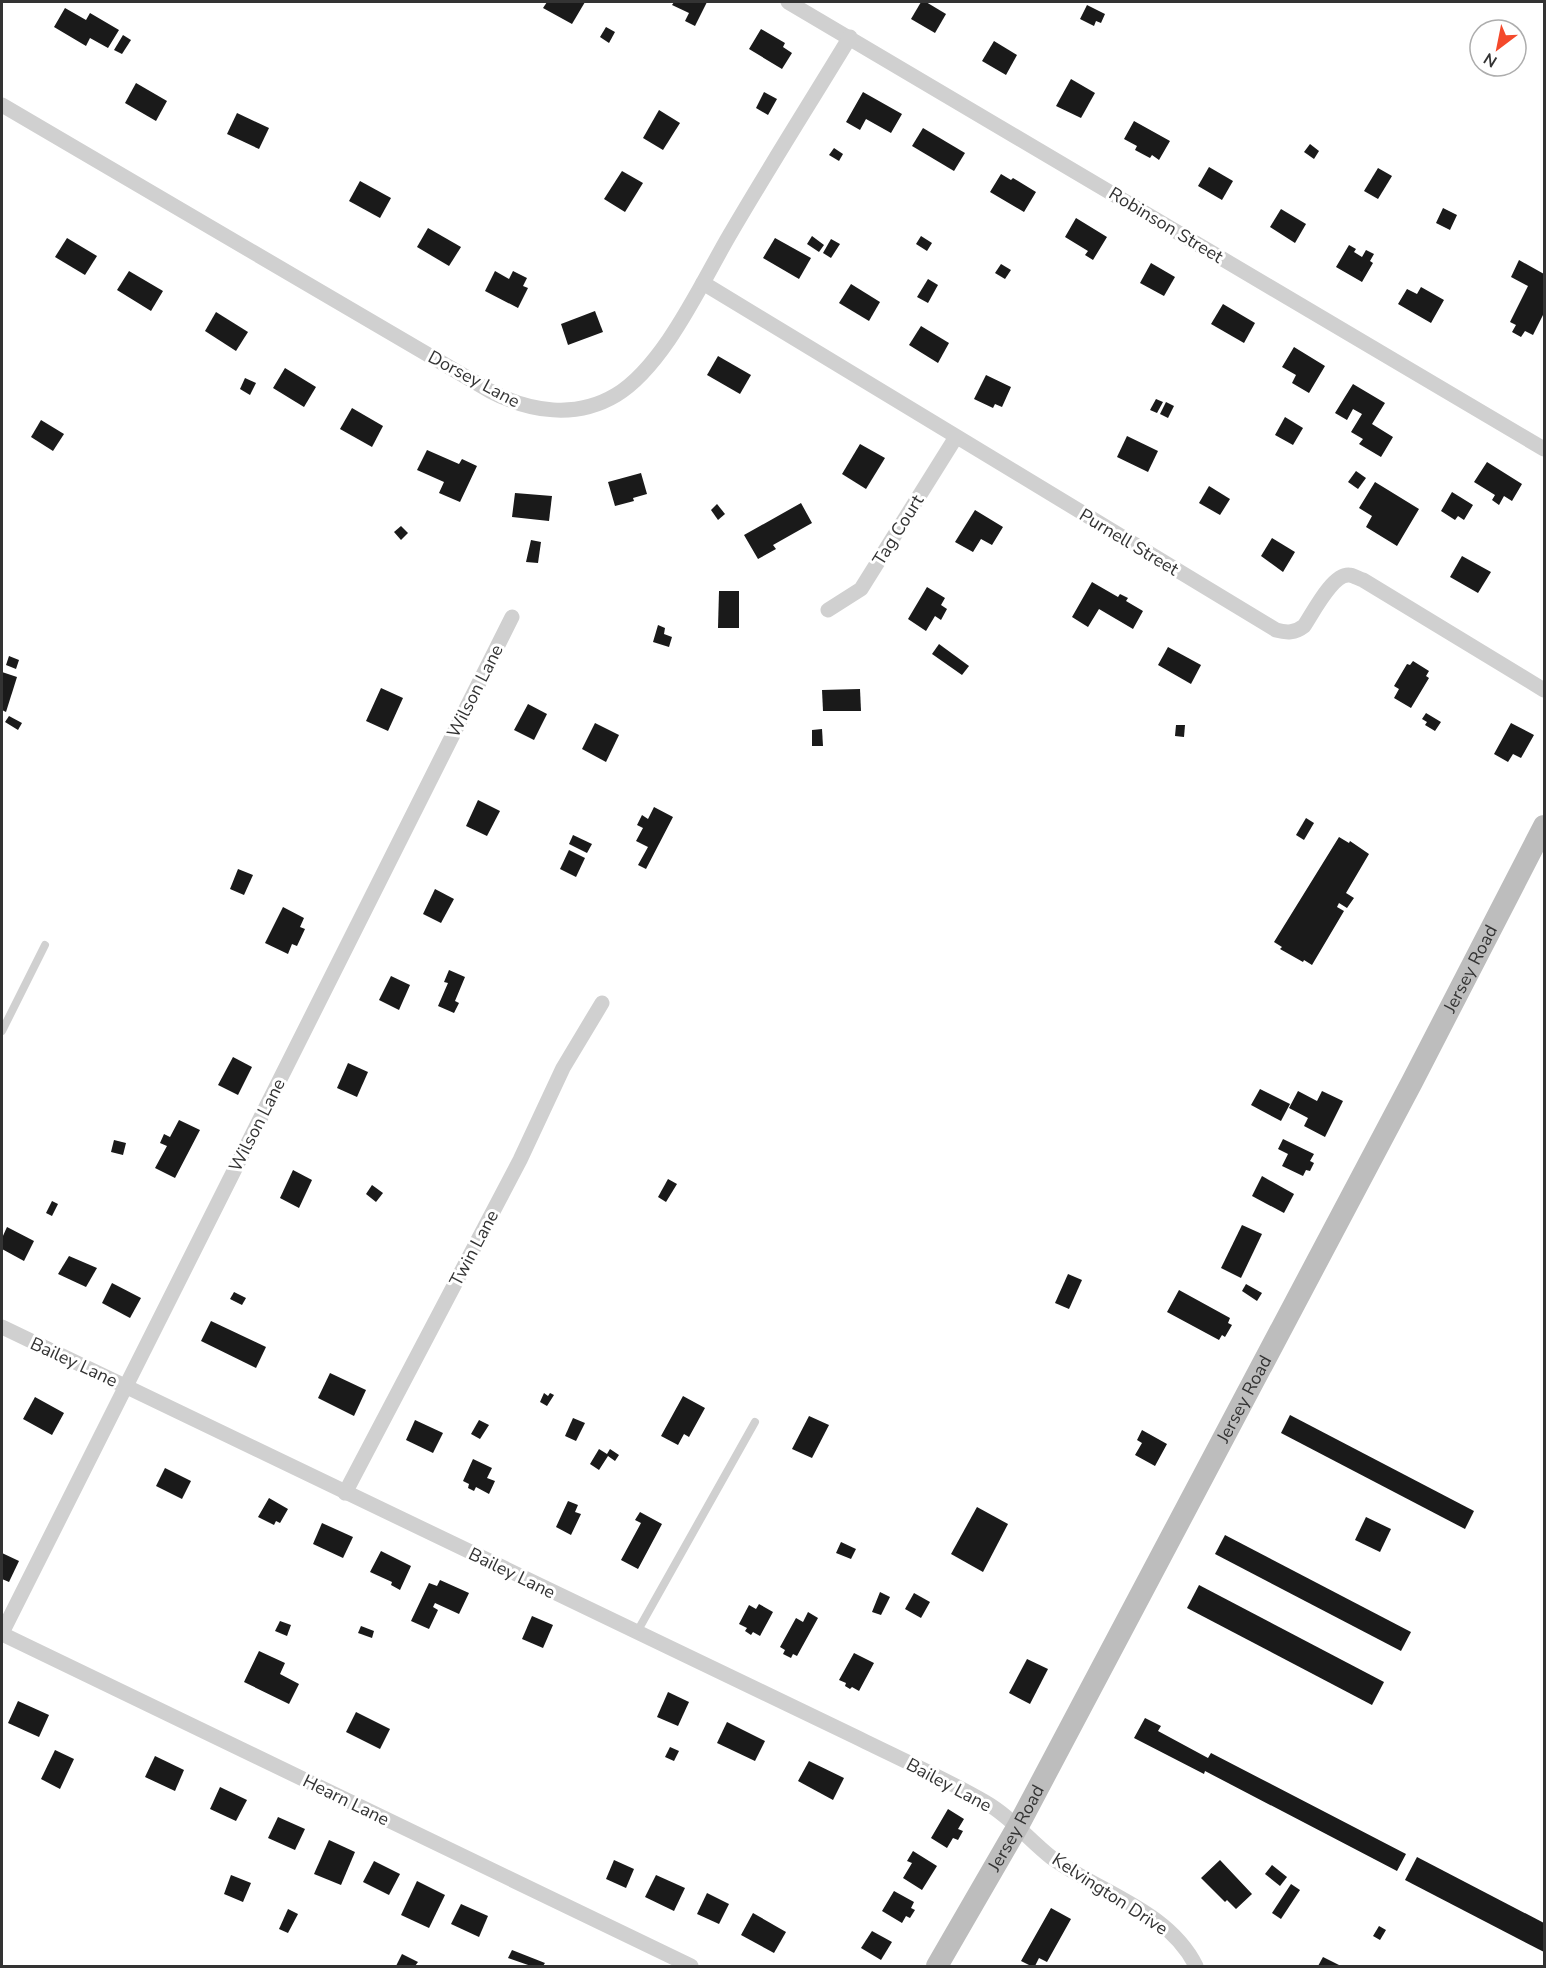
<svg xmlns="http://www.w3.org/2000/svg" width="1546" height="1968" viewBox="0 0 1546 1968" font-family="'Nunito Sans',sans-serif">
<rect width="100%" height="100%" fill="#fff"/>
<g fill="#1a1a1a">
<path d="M547 2H585L572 24 543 8Z"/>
<path d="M674 2H707L695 26 685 21 689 13 672 5Z"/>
<path d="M921 2H926L946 14 935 33 911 19Z"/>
<path d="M1087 5 1105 14 1101 23 1096 21 1094 26 1080 19Z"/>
<path d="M65 8 86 20 90 13 119 30 108 48 90 38 86 46 54 27Z"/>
<path d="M606 27 615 32 609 43 600 37Z"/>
<path d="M761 29 785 43 783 47 792 53 782 69 749 49Z"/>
<path d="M123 35 131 40 122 54 114 50Z"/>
<path d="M994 41 1017 55 1006 75 982 61Z"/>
<path d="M1071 79 1095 93 1081 118 1056 106Z"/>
<path d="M136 83 167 101 156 121 125 103Z"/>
<path d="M764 92 777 99 768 115 756 108Z"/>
<path d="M863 92 902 114 891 133 866 119 860 130 846 122Z"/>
<path d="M659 110 680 123 663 150 643 138Z"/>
<path d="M237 113 269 128 259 149 227 134Z"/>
<path d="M1134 121 1170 141 1159 160 1152 155 1150 158 1135 150 1137 146 1124 139Z"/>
<path d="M923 128 965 153 954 171 912 146Z"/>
<path d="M1310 144 1319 151 1314 159 1304 152Z"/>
<path d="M834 148 843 154 839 161 829 155Z"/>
<path d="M1209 167 1233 181 1222 200 1198 186Z"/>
<path d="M1378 168 1392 176 1378 199 1364 191Z"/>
<path d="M622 171 643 183 625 212 604 199Z"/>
<path d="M1001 174 1011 180 1013 178 1036 192 1024 212 990 192Z"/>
<path d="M360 181 391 198 380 218 349 201Z"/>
<path d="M1443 208 1457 215 1450 230 1436 223Z"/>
<path d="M1281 209 1306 224 1295 243 1270 227Z"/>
<path d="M1076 218 1107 237 1093 260 1085 255 1088 251 1065 237Z"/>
<path d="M428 228 461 247 449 266 417 247Z"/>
<path d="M812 236 824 245 819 252 807 244Z"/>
<path d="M921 236 932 243 927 251 916 244Z"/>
<path d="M67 238 97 256 85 275 55 257Z"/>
<path d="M775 238 811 258 799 279 763 258Z"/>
<path d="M831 239 840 244 831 258 823 253Z"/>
<path d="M1349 245 1356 249 1354 252 1362 257 1366 250 1374 254 1370 261 1373 263 1362 282 1336 267Z"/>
<path d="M1519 260 1544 274V313L1533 335 1525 331 1521 337 1512 332 1516 325 1510 322 1528 286 1511 277Z"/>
<path d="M1151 263 1175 277 1164 296 1140 283Z"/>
<path d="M1001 264 1011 270 1005 279 995 273Z"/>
<path d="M129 271 163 291 151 311 117 290Z"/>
<path d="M495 271 509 279 513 271 527 278 523 286 528 288 518 308 485 291Z"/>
<path d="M928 279 938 285 928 303 917 297Z"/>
<path d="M851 284 880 302 869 321 839 303Z"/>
<path d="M1421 287 1444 300 1431 323 1398 304 1407 289 1417 294Z"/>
<path d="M1223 304 1255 323 1244 343 1211 324Z"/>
<path d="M595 311 603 332 568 345 561 324Z"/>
<path d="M216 312 248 332 236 351 205 331Z"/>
<path d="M921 326 949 343 938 363 909 345Z"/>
<path d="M1294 347 1325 366 1309 393 1292 383 1296 375 1282 367Z"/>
<path d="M718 356 751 375 740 394 707 375Z"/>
<path d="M285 368 316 387 304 407 273 388Z"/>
<path d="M986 375 1011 387 1002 407 995 404 993 408 974 399Z"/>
<path d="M245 378 256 383 250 395 240 389Z"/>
<path d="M1353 384 1385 403 1372 424 1393 437 1381 457 1359 444 1363 439 1351 432 1362 414 1353 409 1347 420 1335 413Z"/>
<path d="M1156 399 1163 402 1157 413 1150 410Z"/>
<path d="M1166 402 1174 406 1168 418 1160 414Z"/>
<path d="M352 408 383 426 372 447 340 429Z"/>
<path d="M1285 417 1303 428 1293 445 1275 435Z"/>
<path d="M41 420 64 434 53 451 31 437Z"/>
<path d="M1127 436 1158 451 1148 472 1117 457Z"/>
<path d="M860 444 885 458 866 489 842 474Z"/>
<path d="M427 450 459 464 462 459 477 466 460 502 439 493 444 482 417 470Z"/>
<path d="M1487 462 1522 484 1512 501 1504 496 1499 505 1492 500 1495 495 1474 482Z"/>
<path d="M1356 471 1366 478 1358 489 1348 482Z"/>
<path d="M641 473 647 494 633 498 634 501 615 506 608 482Z"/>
<path d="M1375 482 1419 509 1397 546 1366 527 1372 516 1359 508Z"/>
<path d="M1209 486 1230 499 1220 515 1199 503Z"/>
<path d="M1452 492 1473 505 1464 520 1458 516 1455 520 1441 511Z"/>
<path d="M515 493 552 496 549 521 512 517Z"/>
<path d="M801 503 812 523 773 545 776 549 758 559 744 535Z"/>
<path d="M717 504 725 514 718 520 711 510Z"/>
<path d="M975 510 1003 527 992 545 981 539 973 552 955 542Z"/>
<path d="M401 526 408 533 401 540 394 532Z"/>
<path d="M1272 538 1295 552 1283 572 1261 556Z"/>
<path d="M531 540 541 542 538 563 526 562Z"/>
<path d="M1462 556 1491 572 1478 593 1450 577Z"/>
<path d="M1092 582 1118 597 1120 594 1128 598 1126 601 1143 611 1133 629 1099 609 1088 627 1072 617Z"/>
<path d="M927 587 945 598 941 605 947 609 941 620 935 616 926 631 908 619Z"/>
<path d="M719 591H739V628H718Z"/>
<path d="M658 625 665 628 664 634 672 637 669 647 653 642Z"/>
<path d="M939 644 969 666 962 675 932 654Z"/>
<path d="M1168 647 1201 665 1191 684 1158 665Z"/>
<path d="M9 656 19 660 16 669 6 665Z"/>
<path d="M1413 661 1429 671 1426 676 1429 678 1411 708 1394 698 1399 689 1394 686 1407 664 1410 665Z"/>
<path d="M2 672 17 677 6 712 2 710Z"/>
<path d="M381 688 403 698 388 731 366 721Z"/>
<path d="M860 689 861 711H823L822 690Z"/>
<path d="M528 704 547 714 534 740 514 730Z"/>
<path d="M1426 713 1441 722 1435 731 1425 725 1427 722 1422 719Z"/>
<path d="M9 716 22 723 18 730 5 722Z"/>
<path d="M595 723 619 735 606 762 582 749Z"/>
<path d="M1511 723 1534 735 1521 758 1513 754 1508 762 1494 754Z"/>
<path d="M1176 725H1185L1184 737 1175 736Z"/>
<path d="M822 729 823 746H812V730Z"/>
<path d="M478 800 500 811 487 836 466 826Z"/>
<path d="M654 807 673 817 646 869 638 865 648 847 636 841 643 828 637 825 642 815 648 819Z"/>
<path d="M1306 818 1314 823 1304 840 1296 835Z"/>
<path d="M573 835 592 844 587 853 569 844Z"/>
<path d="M1339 837 1349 843 1350 841 1369 854 1346 893 1354 898 1347 908 1339 903 1337 907 1344 911 1312 965 1304 960 1303 962 1280 949 1282 947 1274 942Z"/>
<path d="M569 850 585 858 576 877 560 869Z"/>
<path d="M238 869 253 875 244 895 230 889Z"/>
<path d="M435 889 454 899 441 923 423 914Z"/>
<path d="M283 907 304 918 300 927 305 929 297 946 292 944 288 954 265 943Z"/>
<path d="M449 970 465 977 455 1001 459 1003 454 1013 438 1006 448 983 444 982Z"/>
<path d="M391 976 410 985 399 1010 379 1000Z"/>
<path d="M233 1057 252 1067 238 1095 218 1085Z"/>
<path d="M348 1063 368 1072 357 1097 337 1088Z"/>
<path d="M1260 1089 1290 1104 1281 1121 1251 1105Z"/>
<path d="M1298 1091 1317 1101 1322 1091 1343 1101 1325 1137 1304 1126 1308 1118 1289 1108Z"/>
<path d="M179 1120 200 1130 175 1178 155 1168 167 1146 160 1143 164 1134 170 1137Z"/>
<path d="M1283 1139 1314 1154 1310 1161 1314 1163 1310 1171 1306 1170 1303 1176 1282 1166 1288 1154 1278 1149Z"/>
<path d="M114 1140 126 1143 123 1155 111 1152Z"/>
<path d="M293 1170 312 1180 299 1208 280 1198Z"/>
<path d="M1262 1176 1294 1194 1284 1213 1252 1196Z"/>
<path d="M668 1179 677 1184 666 1202 658 1197Z"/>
<path d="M372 1185 383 1193 376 1202 366 1194Z"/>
<path d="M52 1201 58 1204 52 1216 46 1213Z"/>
<path d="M1242 1225 1262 1234 1241 1278 1221 1268Z"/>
<path d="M7 1227 34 1241 24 1261 2 1249V1238Z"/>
<path d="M69 1256 97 1268 86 1287 58 1274Z"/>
<path d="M1068 1274 1082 1280 1069 1309 1055 1303Z"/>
<path d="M112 1283 141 1298 130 1318 102 1303Z"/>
<path d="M1246 1284 1262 1293 1257 1301 1242 1291Z"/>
<path d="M1179 1290 1230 1318 1228 1323 1232 1325 1225 1337 1222 1335 1219 1340 1167 1312Z"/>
<path d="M234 1292 246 1298 242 1305 230 1299Z"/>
<path d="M211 1321 266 1347 256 1368 201 1341Z"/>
<path d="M330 1373 366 1390 354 1416 318 1398Z"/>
<path d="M544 1393 548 1396 550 1393 554 1395 547 1406 540 1402Z"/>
<path d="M683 1396 705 1408 689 1437 684 1434 678 1445 661 1436Z"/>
<path d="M35 1397 64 1413 52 1435 23 1419Z"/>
<path d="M1290 1415 1474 1511 1465 1529 1281 1433Z"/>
<path d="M809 1416 829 1425 812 1458 792 1449Z"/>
<path d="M573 1418 585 1423 576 1441 565 1436Z"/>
<path d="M415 1420 443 1433 433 1453 406 1440Z"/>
<path d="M479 1420 489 1425 480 1439 471 1434Z"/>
<path d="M1142 1430 1167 1444 1155 1466 1135 1455 1142 1443 1137 1440Z"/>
<path d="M599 1449 607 1454 610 1449 619 1455 615 1461 608 1456 599 1470 590 1464Z"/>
<path d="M473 1459 492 1468 487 1478 495 1481 489 1494 476 1487 474 1491 468 1488 469 1484 463 1481Z"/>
<path d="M165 1468 191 1481 182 1499 156 1486Z"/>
<path d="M269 1498 288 1509 280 1523 276 1521 274 1525 258 1517Z"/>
<path d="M568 1501 578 1505 575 1512 581 1514 571 1535 556 1527Z"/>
<path d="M977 1507 1008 1524 983 1572 951 1554Z"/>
<path d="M640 1512 662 1524 638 1569 621 1560 641 1523 635 1520Z"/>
<path d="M1366 1517 1391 1529 1380 1552 1355 1540Z"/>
<path d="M322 1523 353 1537 343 1558 313 1544Z"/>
<path d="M1225 1535 1411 1632 1401 1651 1215 1554Z"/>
<path d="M841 1542 856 1549 851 1559 836 1553Z"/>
<path d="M381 1551 411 1566 400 1590 391 1585 392 1582 370 1572Z"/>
<path d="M2 1553 19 1561 9 1582 2 1579Z"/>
<path d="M440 1580 469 1593 459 1614 435 1603 433 1607 438 1610 429 1629 411 1621 429 1583 437 1586Z"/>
<path d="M1199 1585 1384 1682 1372 1705 1187 1608Z"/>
<path d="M880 1592 890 1597 881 1615 872 1612Z"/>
<path d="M914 1593 930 1602 921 1618 905 1609Z"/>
<path d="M759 1604 773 1612 760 1636 753 1632 751 1635 745 1631 747 1628 739 1624 749 1605 756 1609Z"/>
<path d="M808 1612 818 1618 797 1656 793 1654 791 1658 783 1654 785 1650 780 1647 796 1618 803 1622Z"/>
<path d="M532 1616 553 1625 543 1648 522 1639Z"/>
<path d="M280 1621 291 1625 287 1636 275 1631Z"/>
<path d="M361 1626 374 1631 372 1638 358 1633Z"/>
<path d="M259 1651 285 1663 280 1674 299 1684 289 1704 244 1682Z"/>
<path d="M854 1653 874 1663 859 1691 852 1687 850 1689 845 1686 846 1683 839 1680Z"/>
<path d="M1027 1659 1048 1669 1030 1704 1009 1693Z"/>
<path d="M668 1692 689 1702 678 1726 657 1717Z"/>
<path d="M18 1701 49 1715 39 1737 8 1723Z"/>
<path d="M356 1712 390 1729 380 1749 346 1732Z"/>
<path d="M1145 1718 1161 1726 1158 1731 1208 1758 1211 1753 1406 1854 1397 1871 1205 1771 1204 1774 1134 1738Z"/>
<path d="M727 1722 765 1741 755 1761 717 1743Z"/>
<path d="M670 1747 679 1751 674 1761 665 1757Z"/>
<path d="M55 1750 74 1759 60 1789 41 1779Z"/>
<path d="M155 1756 184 1770 175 1791 145 1777Z"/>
<path d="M809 1761 844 1778 833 1800 798 1781Z"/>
<path d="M220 1787 247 1800 236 1821 210 1809Z"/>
<path d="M948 1809 964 1819 958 1829 963 1831 958 1840 953 1838 947 1848 931 1838Z"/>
<path d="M278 1817 305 1829 295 1850 268 1838Z"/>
<path d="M329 1840 355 1852 341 1885 314 1874Z"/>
<path d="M913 1851 937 1866 922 1890 903 1878 912 1863 907 1861Z"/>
<path d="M1417 1857 1544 1923V1952L1405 1880Z"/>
<path d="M614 1860 634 1869 626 1888 606 1879Z"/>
<path d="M1220 1860 1252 1894 1236 1909 1227 1900 1225 1902 1201 1878Z"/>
<path d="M374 1861 400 1874 389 1895 363 1882Z"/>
<path d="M1272 1865 1287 1877 1280 1886 1265 1874Z"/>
<path d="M231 1875 251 1883 243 1902 224 1894Z"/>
<path d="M656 1875 685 1888 674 1911 645 1897Z"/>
<path d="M417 1881 445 1895 429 1928 401 1915Z"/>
<path d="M1291 1884 1300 1890 1281 1919 1272 1913Z"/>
<path d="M894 1891 914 1902 911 1908 915 1910 910 1918 906 1916 902 1923 882 1911Z"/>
<path d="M707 1893 729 1904 719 1924 697 1914Z"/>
<path d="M461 1904 488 1916 479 1937 451 1924Z"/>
<path d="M1051 1908 1071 1919 1047 1962 1039 1958 1035 1966H1031L1021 1961Z"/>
<path d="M288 1909 298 1914 288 1933 279 1929Z"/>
<path d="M753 1913 786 1932 774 1953 741 1935Z"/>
<path d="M1379 1926 1386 1930 1380 1940 1373 1936Z"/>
<path d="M872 1931 892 1942 881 1960 861 1948Z"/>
<path d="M512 1950 545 1963 543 1966H531L508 1958Z"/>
<path d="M402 1954 418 1962 415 1966H396Z"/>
<path d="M1323 1957 1341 1966H1318Z"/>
</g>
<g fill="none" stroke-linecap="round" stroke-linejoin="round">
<g stroke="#d0d0d0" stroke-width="8">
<path d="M2 1031 45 945"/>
<path d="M637 1632 755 1422"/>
</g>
<g stroke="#d0d0d0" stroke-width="15">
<path d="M788 2 1544 449"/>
<path d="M2 105 490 391C530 412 576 419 616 395 664 366 701 284 729 236 768 169 810 103 850 37"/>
<path d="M703 283 1276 630C1287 633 1295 633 1304 626 1313 613 1332 574 1349 575 1353 575 1359 579 1363 580L1544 690"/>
<path d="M828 610 861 589 956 437"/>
<path d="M2 1327 858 1738C900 1759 944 1778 985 1802 1011 1817 1029 1840 1052 1858 1100 1893 1168 1910 1196 1966"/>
<path d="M345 1493 520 1160 563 1068 602 1003"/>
<path d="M2 1633 512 617"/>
<path d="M2 1634 691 1966"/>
</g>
<path stroke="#bdbdbd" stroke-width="22" id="s1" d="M937 1966 1018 1826 1412 1082 1544 826"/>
</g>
<g text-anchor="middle" stroke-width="6" stroke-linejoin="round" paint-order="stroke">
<g font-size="18" fill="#333" stroke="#fff">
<text transform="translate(1166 225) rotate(31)" y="6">Robinson Street</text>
<text transform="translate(474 379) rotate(28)" y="6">Dorsey Lane</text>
<text transform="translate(898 530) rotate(-58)" y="6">Tag Court</text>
<text transform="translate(1129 542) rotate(31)" y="6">Purnell Street</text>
<text transform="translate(475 691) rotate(-63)" y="6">Wilson Lane</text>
<text dy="6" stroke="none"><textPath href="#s1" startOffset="1131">Jersey Road</textPath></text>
<text transform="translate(257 1125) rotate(-63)" y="6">Wilson Lane</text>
<text transform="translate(474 1248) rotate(-62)" y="6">Twin Lane</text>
<text transform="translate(74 1362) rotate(25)" y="6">Bailey Lane</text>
<text dy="6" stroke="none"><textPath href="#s1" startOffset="645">Jersey Road</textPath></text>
<text transform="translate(512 1573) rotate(26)" y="6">Bailey Lane</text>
<text transform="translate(949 1785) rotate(28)" y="6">Bailey Lane</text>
<text transform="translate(346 1800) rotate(26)" y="6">Hearn Lane</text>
<text dy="6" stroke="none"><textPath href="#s1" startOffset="159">Jersey Road</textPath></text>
<text transform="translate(1110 1894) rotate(33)" y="6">Kelvington Drive</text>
</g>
</g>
<rect width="1546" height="1968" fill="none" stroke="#333333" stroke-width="6"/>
<g transform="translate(1498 48) rotate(212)"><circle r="28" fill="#ffffff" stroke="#adadad" stroke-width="1.5"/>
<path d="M0-4.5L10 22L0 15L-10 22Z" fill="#f4492b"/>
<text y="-9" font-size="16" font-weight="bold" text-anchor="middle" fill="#333333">N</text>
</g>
</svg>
